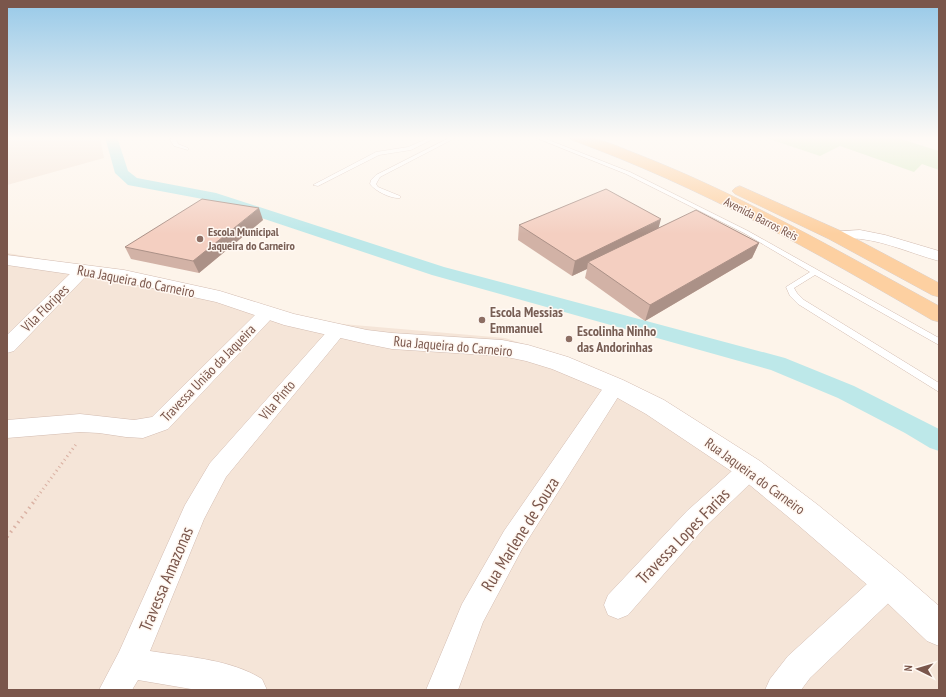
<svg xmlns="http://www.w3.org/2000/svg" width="946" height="697" viewBox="0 0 946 697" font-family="'PT Sans Narrow',sans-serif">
<rect width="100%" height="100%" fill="#fdf4ea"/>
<g fill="#f5e5d8">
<path d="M7 137H100L104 158 7 185Z"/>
<path d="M7 253 199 287 319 322 505 338 565 357 726 457 939 644V690H7Z"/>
</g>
<path fill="#dbedc7" d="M763 137H895L939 151V170L922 164 914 172 840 146 820 156Z"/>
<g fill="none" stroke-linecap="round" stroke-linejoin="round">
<path fill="#bde8e9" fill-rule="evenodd" d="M105 137H117L128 171 137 178 216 193 444 267 785 358 854 386 939 429V451L930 448 905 433 838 398 771 370 432 275 208 200 128 185 115 173Z"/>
<g stroke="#d3bcb1" stroke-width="1">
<g id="service">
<path d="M173 137H177L176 140 178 144 188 148V150L174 146 170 140Z"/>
<path d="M431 137H437L411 150 379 155 318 186 313 185 376 152 408 147Z"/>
<path d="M451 137H457L380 177 376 184 378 187 400 196V198C391 199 375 191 370 184L371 180 376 175Z"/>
<path d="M534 137H541L630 172 748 231 939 338V345L815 275 794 288 797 293 804 300 939 383V392L798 304 790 296 786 287 810 272 744 233 626 174Z"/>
</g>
</g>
<g stroke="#d3bcb1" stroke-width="1">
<g id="minor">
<path d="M860 230 885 235 939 251V261C913 254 887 242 861 239 850 237 840 241 830 238L828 235 830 232Z"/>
<path d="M83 265 89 267 91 270 89 273 14 351 7 353V335L77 267Z"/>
<path d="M267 307 273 309 276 313 273 317 168 429 143 438 126 437 99 433 80 432 7 438V420L80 414 134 420 152 417 261 309Z"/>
<path d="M337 325 343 327 346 331 343 335 226 477 204 519 150 651C187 657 230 659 262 679L267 690H197L138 680 132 690H99L119 652 185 505 210 463 331 327Z"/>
<path d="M615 378 622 381 625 386 522 549 483 622 458 690H426L462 604 504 531 608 381Z"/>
<path d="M750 459 758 462 762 469 758 476 705 527 628 615 618 619 608 615 604 605 608 595 687 511 742 462Z"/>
<path d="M889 569 899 573 903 583 899 593 810 678 801 690H765L770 679 788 656 879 573Z"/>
</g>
</g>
<g stroke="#d3bcb1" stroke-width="1">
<path id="tertiary" d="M7 255 124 270 220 291 294 314 367 330 392 333 502 340 528 345 568 357 623 380 664 400 760 461 818 505 900 572 939 606V646L927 641 878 594 798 525 740 477 646 414 607 392 552 369 526 361 502 356 392 349 367 344 284 325 216 302 124 282 7 265Z"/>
</g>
<g stroke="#dad0cd" stroke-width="1">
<g id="primary">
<path d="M570 137C593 134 616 146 637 154 742 195 840 252 939 306V322L932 320C814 251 701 187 572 140Z"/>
<path d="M740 186 841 231 939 283V297L932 295 829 239 735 194 732 191 735 188Z"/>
</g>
</g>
<path stroke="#dab1a3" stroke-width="3" stroke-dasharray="1 3.5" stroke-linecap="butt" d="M35 500 77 443"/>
<path stroke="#dab1a3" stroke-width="3.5" stroke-dasharray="1.5 4.5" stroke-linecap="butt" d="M7 537 36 499"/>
<use href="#service" fill="#fff" fill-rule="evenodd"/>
<use href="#minor" fill="#fff" fill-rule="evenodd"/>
<use href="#tertiary" fill="#fff" fill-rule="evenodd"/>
<use href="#primary" fill="#fdd0a1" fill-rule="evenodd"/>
</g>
<g fill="#d2b2a6">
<path d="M263 220 199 273 131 259 125 247Z"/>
<path d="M519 225 658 228 759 243 752 258 645 321 585 278 587 269 572 276 518 240Z"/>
</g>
<g fill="#ab9187">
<path d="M259 208 263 220 199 273 193 261Z"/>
<path d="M661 219 657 234 588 262 587 269 572 276 575 261Z"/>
<path d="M759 243 752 258 645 321 650 305Z"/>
</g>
<g fill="#f4cfc1" stroke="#ab9187">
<path d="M606 189 661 219 575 261 519 225Z"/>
<path d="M202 199 259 208 193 261 125 247Z"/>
<path d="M696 210 759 243 650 305 588 262Z"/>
</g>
<linearGradient id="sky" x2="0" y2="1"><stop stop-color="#97c9e8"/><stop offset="0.59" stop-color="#fefaf6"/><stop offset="1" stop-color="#fefaf6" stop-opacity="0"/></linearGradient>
<rect width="946" height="234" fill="url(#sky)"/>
<g fill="#8d6e63" stroke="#fff8f2" stroke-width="1.5">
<circle cx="200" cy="239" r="4"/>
<circle cx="482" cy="320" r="4"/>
<circle cx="569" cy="339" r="4"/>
</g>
<g text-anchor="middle" stroke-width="3" stroke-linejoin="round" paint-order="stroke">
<g font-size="12" fill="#7a564b" stroke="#fff8f2">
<text transform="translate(761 219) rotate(27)" y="4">Avenida Barros Reis</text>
</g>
<g font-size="12" font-weight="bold" fill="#785e54" stroke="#fff8f2" text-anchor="start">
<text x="208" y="236">Escola Municipal<tspan x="208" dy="14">Jaqueira do Carneiro</tspan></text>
</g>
<g font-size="14" fill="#7a564b" stroke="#fff8f2">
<text transform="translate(136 281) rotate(11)" y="5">Rua Jaqueira do Carneiro</text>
<text transform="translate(45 308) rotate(-45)" y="5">Vila Floripes</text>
<text transform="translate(453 346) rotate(5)" y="5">Rua Jaqueira do Carneiro</text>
<text transform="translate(208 373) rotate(-46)" y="5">Travessa Uniāo da Jaqueira</text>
<text transform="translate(277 400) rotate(-50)" y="5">Vila Pinto</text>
<text transform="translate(755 476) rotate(36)" y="5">Rua Jaqueira do Carneiro</text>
</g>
<g font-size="14" font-weight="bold" fill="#785e54" stroke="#fff8f2" text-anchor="start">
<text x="490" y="317">Escola Messias<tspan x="490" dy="16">Emmanuel</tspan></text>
<text x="577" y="336">Escolinha Ninho<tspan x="577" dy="16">das Andorinhas</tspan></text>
</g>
<g font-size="17" fill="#7a564b" stroke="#fff8f2">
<text transform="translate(520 534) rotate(-58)" y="6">Rua Marlene de Souza</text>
<text transform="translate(683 536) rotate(-46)" y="6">Travessa Lopes Farias</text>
<text transform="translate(166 579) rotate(-67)" y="6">Travessa Amazonas</text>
</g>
</g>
<rect width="946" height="697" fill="none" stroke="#7a564b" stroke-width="16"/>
<g transform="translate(918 669) rotate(275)" stroke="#fff8f2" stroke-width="3" paint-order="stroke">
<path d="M0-3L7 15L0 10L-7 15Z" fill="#7a564b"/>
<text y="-6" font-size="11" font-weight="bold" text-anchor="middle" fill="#7a564b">N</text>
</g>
</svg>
